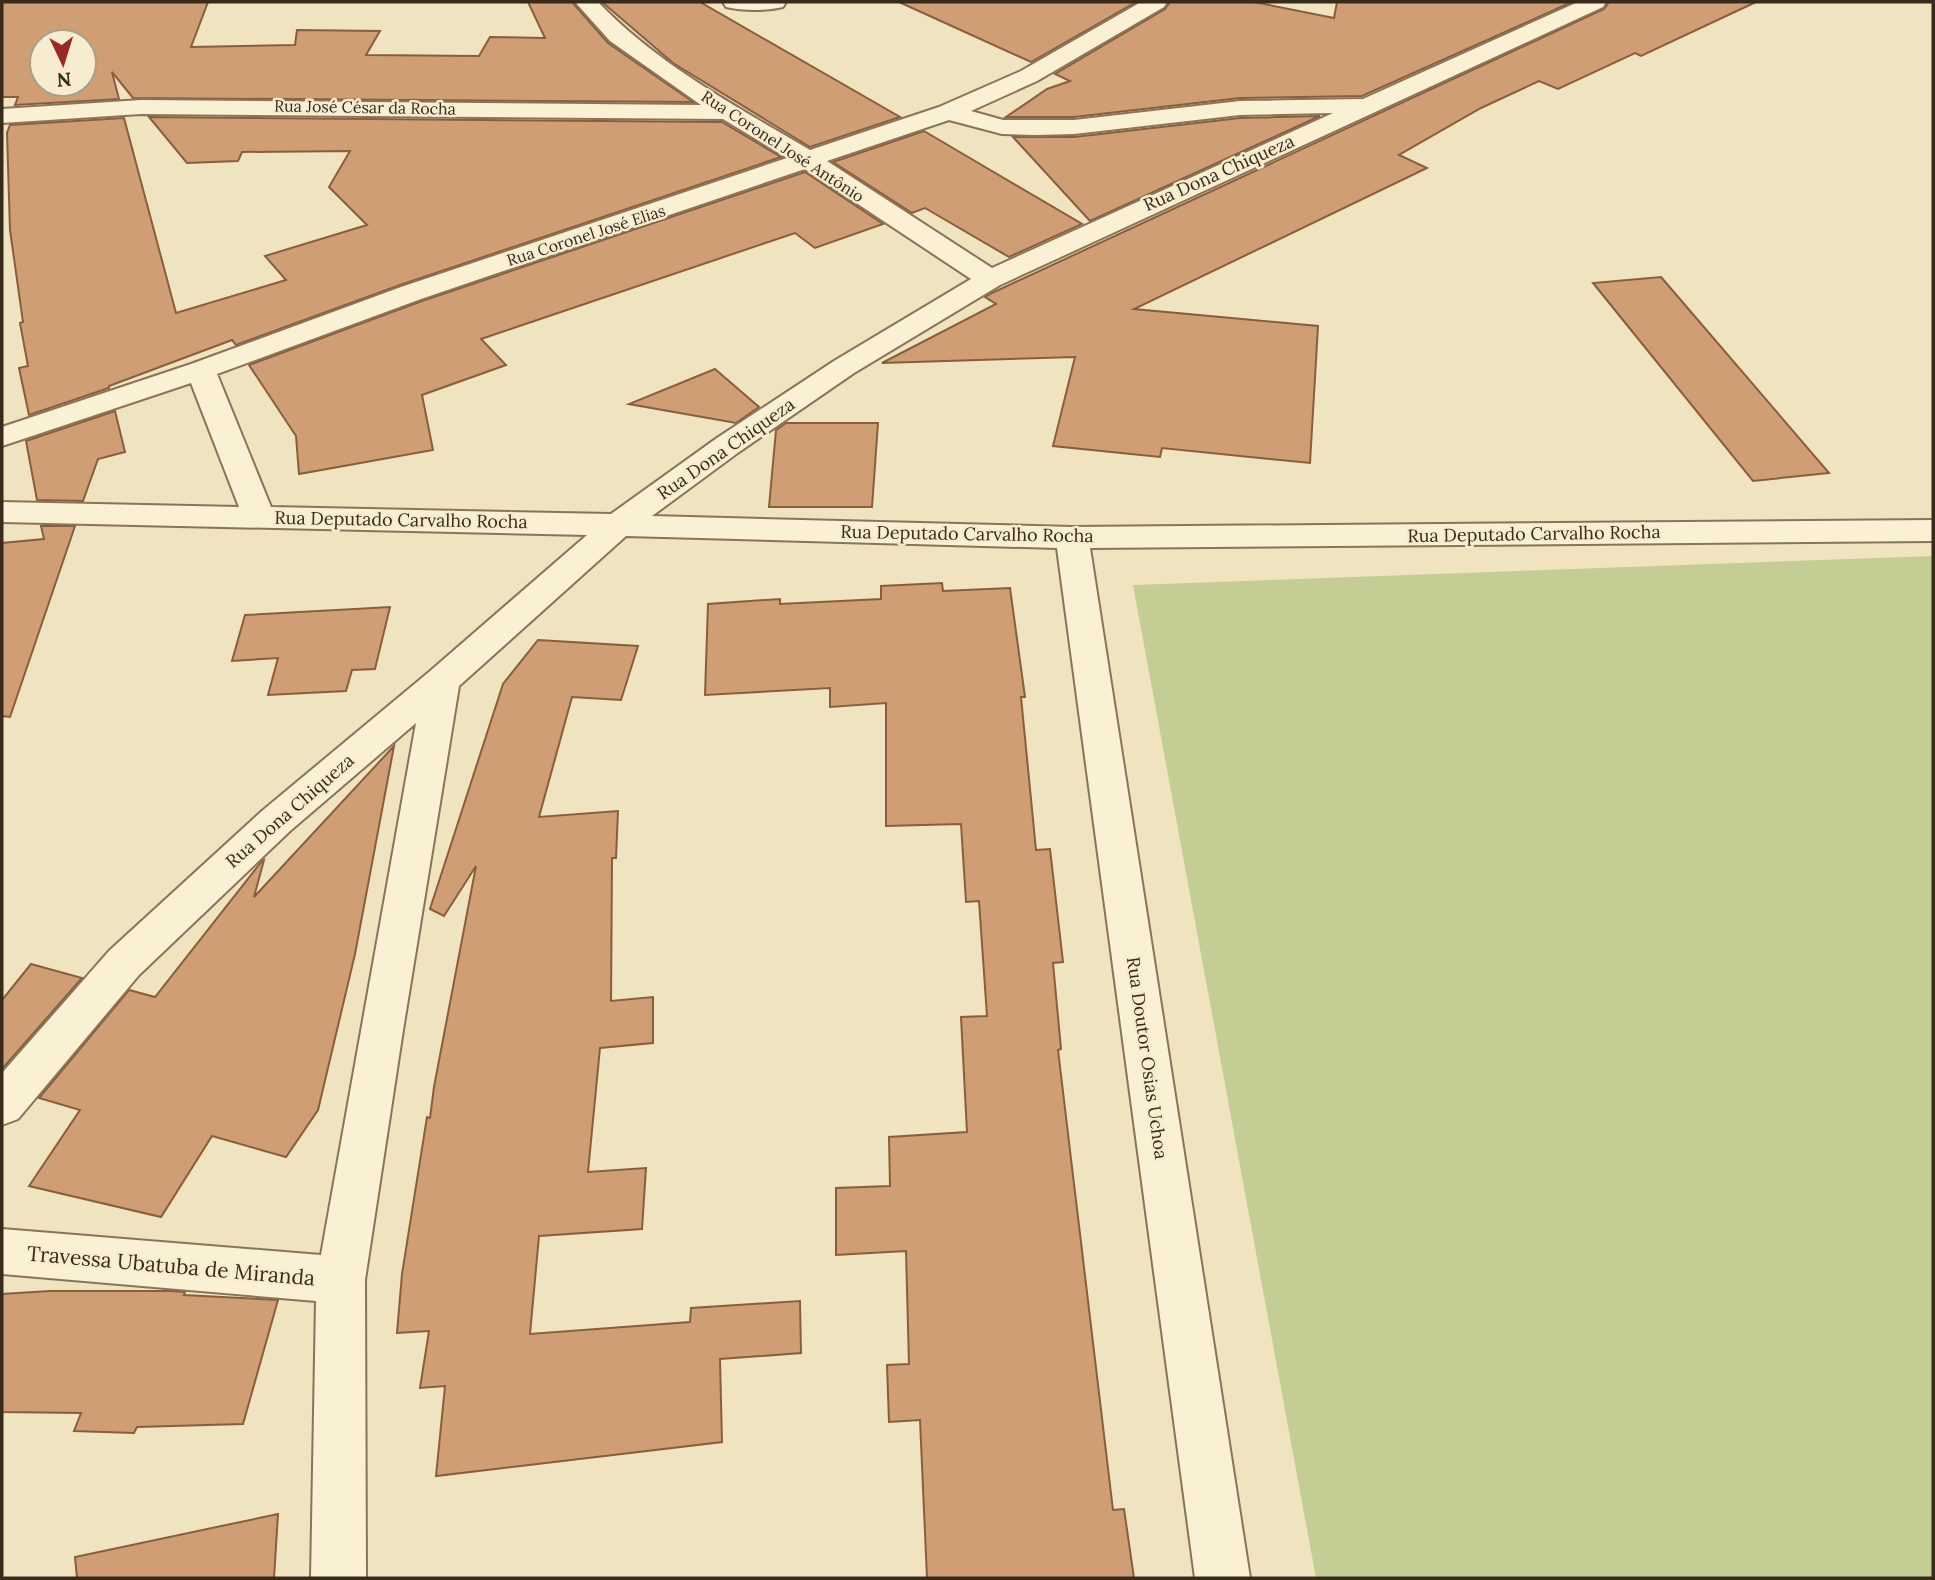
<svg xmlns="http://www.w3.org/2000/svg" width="1935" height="1580" viewBox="0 0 1935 1580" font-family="Lora,serif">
<rect width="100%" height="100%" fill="#efe3c0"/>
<path fill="#c4ce94" d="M1933 556V1578H1316L1133 585Z"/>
<g fill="#cf9e75" stroke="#895e3d" stroke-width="2" fill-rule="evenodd">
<path d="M2 2H208L191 47 295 45 297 30 380 31 366 55 479 56 490 37 545 38 528 2H572L608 43 693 102 133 98 112 72 119 99 15 105 18 97H2ZM42 42H84V84H42Z"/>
<path d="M602 2H700L900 117 810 147 673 63Z"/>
<path d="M899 2H1136L1031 62Z"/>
<path d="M1170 2H1254L1334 18 1337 2H1572L1362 96 1240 98 1074 117H1006L1047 89 1070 81 1055 74 1165 9Z"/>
<path d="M1609 2H1756L1641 56 1635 53 1558 89 1539 81 1481 108 1399 155 1427 168 1134 309 1318 326 1310 463 1162 448 1160 457 1053 446 1075 357 882 363 996 304 985 297 992 293 1604 9Z"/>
<path d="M1320 116 1090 221 1013 137H1074L1240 118Z"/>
<path d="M149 117 722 122 781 157 400 285 236 345 232 340 109 386V388L29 415 19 368 28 366 20 323 23 322 10 230 7 133 10 125 124 118 176 313 286 280 265 256 367 225 329 187 350 151 242 152 238 161 187 163Z"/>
<path d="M924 131 1082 224 1009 257 925 208 912 213 833 162Z"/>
<path d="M805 172 883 224 815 248 795 233 481 339 506 365 422 395 433 450 299 474 296 436 249 365 422 301Z"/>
<path d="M1661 277 1829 473 1753 481 1593 283Z"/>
<path d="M715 369 759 407 736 423 629 404Z"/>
<path d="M115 411 125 452 98 459 83 501 37 500 26 441Z"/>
<path d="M786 423H878L872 507H769L776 430Z"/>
<path d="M41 526H75L10 717 2 716V543L44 539Z"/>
<path d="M942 583 943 591 1010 588 1025 697H1021L1036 850 1050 849 1063 962 1053 963 1061 1049 1058 1050 1113 1510 1124 1509 1134 1578H927L920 1420 889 1422 887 1365 909 1364 906 1251 836 1255V1188L890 1186 889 1137 967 1132 961 1017 987 1016 979 901 966 902 961 824 886 826V703L830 707V688L705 695 708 604 780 599V604L881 599V586Z"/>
<path d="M390 607 375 669 352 670 346 691 268 695 278 658 232 661 245 615Z"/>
<path d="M538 640 638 646 621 700 572 697 539 817 618 811 616 858H612L611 1001 653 997V1043L600 1048 588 1172 646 1168 642 1229 539 1236 530 1334 690 1322 691 1308 800 1301 801 1353 720 1359 722 1442 436 1476 445 1386 420 1388 429 1331 397 1333 402 1274 427 1117 430 1118 434 1087 476 866 444 916 430 909 503 684Z"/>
<path d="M394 746 355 954 318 1110 286 1157 212 1136 161 1217 29 1186 80 1110 39 1098 129 990 155 997 262 861 264 860 254 897Z"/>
<path d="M31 964 82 978 2 1069V1000Z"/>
<path d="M50 1291H172L185 1292 184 1295 278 1300 243 1424 137 1427 134 1433 74 1431 81 1413 2 1412V1294Z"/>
<path d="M278 1514 274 1578H77L75 1557Z"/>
</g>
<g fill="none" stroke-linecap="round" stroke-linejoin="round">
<g stroke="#897457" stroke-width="4">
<g id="minor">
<path d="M575 2H598C657 64 737 107 810 150L939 107 1021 71 1141 2H1167L1164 7 1037 81 971 111 1003 120H1074L1240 101 1363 99 1578 2H1606L1603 7 1000 285 854 373 739 452 652 516 1072 527 1933 520V541L1090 548 1250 1578H1195L1057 548 626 536 459 686 403 1030 365 1280 366 1578H311L316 1301 2 1274V1229L321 1255 416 723 290 831 139 975 18 1119 2 1125V1073L109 951 262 811 429 672 587 535 2 522V502L239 507 191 383 2 446V427L191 364 401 287 787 158 723 119 141 114 2 123V109L141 100 701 105 610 41ZM1333 113 992 268 827 161 949 120 1002 134 1036 135 1074 134 1240 115ZM805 169 971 279 834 361 717 438 611 514 271 507 217 374 421 299Z"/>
<path d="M723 2H786L783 7C766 11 743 11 726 7Z"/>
</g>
</g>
<use href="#minor" fill="#faf0d4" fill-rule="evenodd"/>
</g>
<g text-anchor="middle" stroke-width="5" stroke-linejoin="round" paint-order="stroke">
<g font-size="16" fill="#382b1c" stroke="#f6edd0">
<text transform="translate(365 107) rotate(1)" y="6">Rua José César da Rocha</text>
<text transform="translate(783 146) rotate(33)" y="6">Rua Coronel José Antônio</text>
<text transform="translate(586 235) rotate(-18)" y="6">Rua Coronel José Elias</text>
</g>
<g font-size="18" fill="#382b1c" stroke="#f6edd0">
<text transform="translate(1219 173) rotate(-24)" y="6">Rua Dona Chiqueza</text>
<text transform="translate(726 449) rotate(-35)" y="6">Rua Dona Chiqueza</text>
<text transform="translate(401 520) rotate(1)" y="6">Rua Deputado Carvalho Rocha</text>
<text transform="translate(967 534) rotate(1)" y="6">Rua Deputado Carvalho Rocha</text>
<text transform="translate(1534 534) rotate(-1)" y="6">Rua Deputado Carvalho Rocha</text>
<text transform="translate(290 811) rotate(-41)" y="6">Rua Dona Chiqueza</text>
<text transform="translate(1147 1058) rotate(82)" y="6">Rua Doutor Osias Uchoa</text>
</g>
<g font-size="21" fill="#382b1c" stroke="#f6edd0">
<text transform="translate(171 1266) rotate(5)" y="7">Travessa Ubatuba de Miranda</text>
</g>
</g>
<rect width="1935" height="1580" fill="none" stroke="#382b1c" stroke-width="7"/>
<g transform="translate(63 63) rotate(176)"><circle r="33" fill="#f6edd0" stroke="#aa9f88" stroke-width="2"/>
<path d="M0-5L12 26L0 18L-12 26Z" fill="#9a2a26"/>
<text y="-10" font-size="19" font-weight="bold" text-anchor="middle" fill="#382b1c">N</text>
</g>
</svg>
